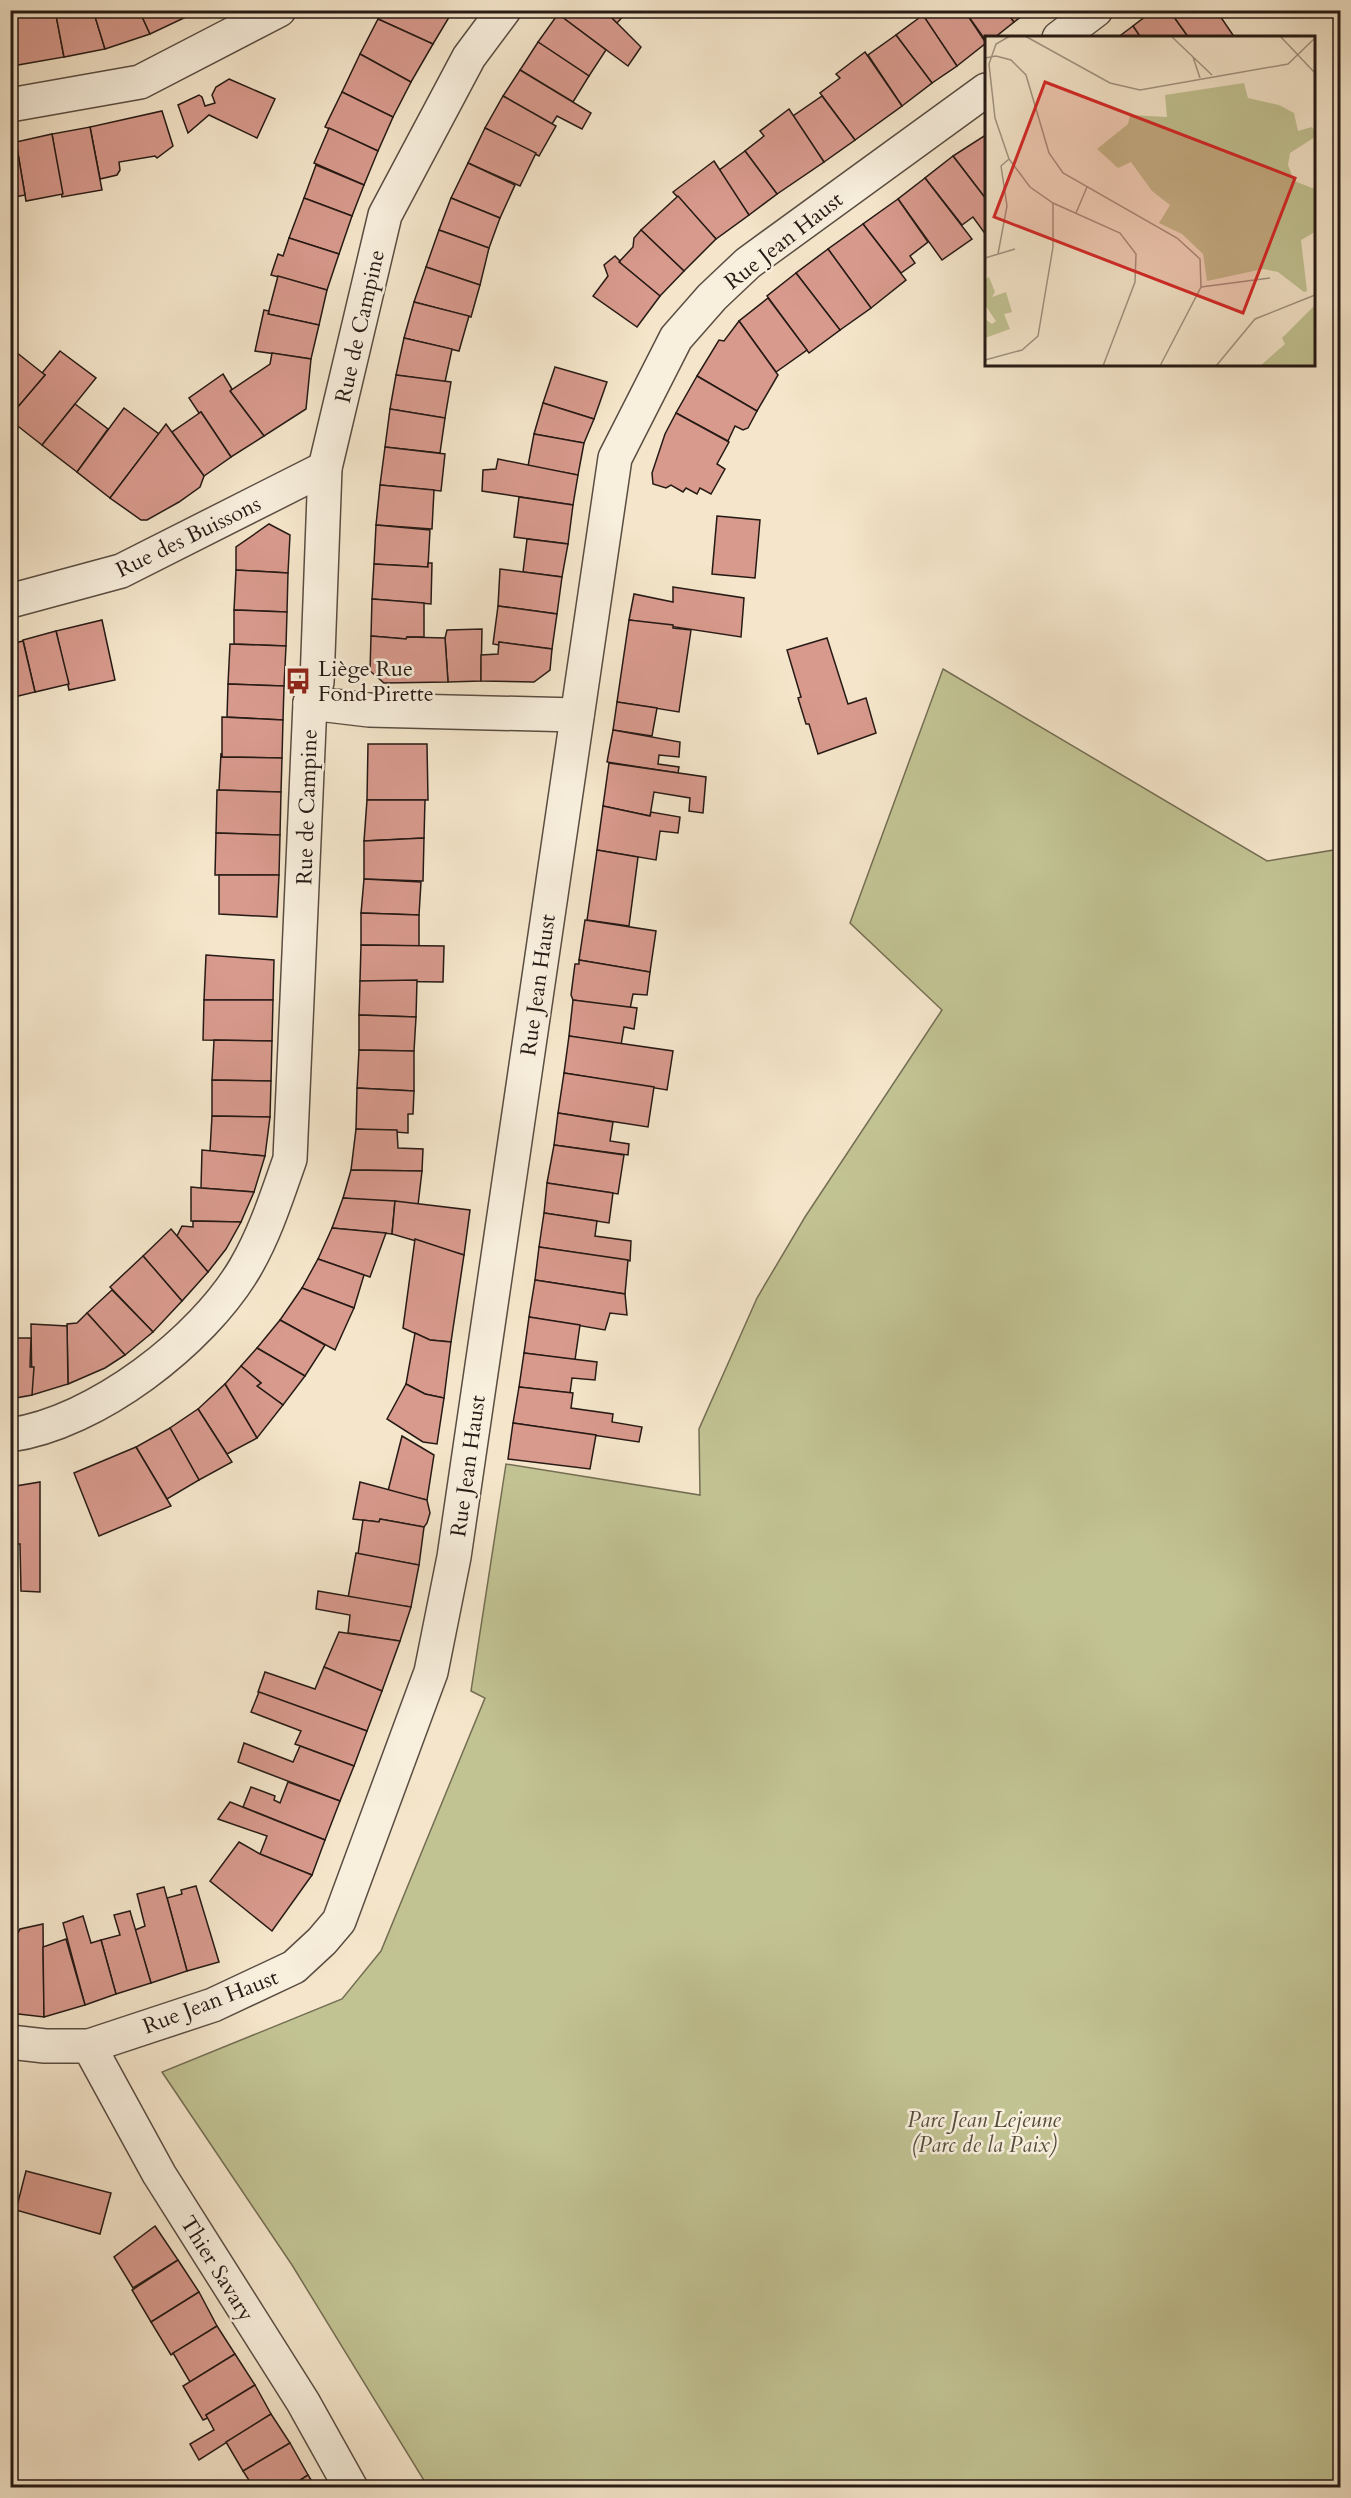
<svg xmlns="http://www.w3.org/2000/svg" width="1351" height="2498" viewBox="0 0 1351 2498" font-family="Cardo,serif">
<rect width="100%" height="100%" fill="#f5e6cb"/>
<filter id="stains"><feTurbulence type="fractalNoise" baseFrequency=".00333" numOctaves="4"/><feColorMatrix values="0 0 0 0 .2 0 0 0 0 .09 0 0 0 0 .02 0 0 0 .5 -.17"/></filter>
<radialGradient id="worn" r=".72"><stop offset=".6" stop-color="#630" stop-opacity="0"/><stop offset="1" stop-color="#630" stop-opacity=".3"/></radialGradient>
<path fill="#c2c393" stroke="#746e54" stroke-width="1.5" d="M943 669 1267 861 1340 849V2484L1337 2488 428 2487 292 2265 162 2072 342 1999 381 1951 485 1698 471 1691 506 1464 700 1495 699 1429 757 1298 805 1217 942 1010 850 923Z"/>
<g fill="#d89a8d" stroke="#261a15" stroke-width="1.5">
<path d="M10 10H55L64 57 12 66Z"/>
<path d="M55 10H93L105 49 64 57Z"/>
<path d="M93 10H139L150 34 105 49Z"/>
<path d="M139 10H178L186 17 150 34Z"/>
<path d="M178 10H198L186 17Z"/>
<path d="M382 10H445L451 14 433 44 378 19Z"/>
<path d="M560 10H604L641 47 628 66 558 14Z"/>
<path d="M604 10H629L617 23Z"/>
<path d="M919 10H964L986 43 957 66Z"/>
<path d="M964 10H1005L1014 22 994 38H986V41Z"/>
<path d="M1005 10H1030L1014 22Z"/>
<path d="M1154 10H1169L1189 38H1141L1133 26Z"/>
<path d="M1169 10H1216L1235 38H1189Z"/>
<path d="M558 14 606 50 589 76 538 42Z"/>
<path d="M923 15 957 66 932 83 896 35Z"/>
<path d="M378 19 433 44 411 82 360 54Z"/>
<path d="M1133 26 1141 38H1117Z"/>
<path d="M896 35 932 83 902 106 868 55Z"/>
<path d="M538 42 589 76 573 102 520 70Z"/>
<path d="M865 52 902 106 855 140 820 93 840 78 836 74Z"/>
<path d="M360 54 411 82 393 117 342 92Z"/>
<path d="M520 70 591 113 582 129 557 116 552 124 503 96Z"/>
<path d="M229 79 275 99 257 138 209 115 188 133 178 105 199 95 202 97 205 106 215 103 212 95 216 87Z"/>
<path d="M342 92 393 117 378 151 325 127Z"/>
<path d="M503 96 556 126 539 156 485 128Z"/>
<path d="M822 96 855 140 824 162 793 116Z"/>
<path d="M789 109 824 162 777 194 745 151 764 136 760 131Z"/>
<path d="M162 111 173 146 157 158 155 156 119 162 120 170 117 175 100 179 90 127Z"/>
<path d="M90 127 102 190 62 197 52 134Z"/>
<path d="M329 128 378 151 364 185 314 163Z"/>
<path d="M485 128 536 153 520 186 468 163Z"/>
<path d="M52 134 63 194 26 201 16 142Z"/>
<path d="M984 136 986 140V199L953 156Z"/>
<path d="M16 142 25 195 10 198V143Z"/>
<path d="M745 151 777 194 749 215 718 171Z"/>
<path d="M953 156 986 199V235L973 217 962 225 925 178Z"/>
<path d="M714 161 749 215 716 239 673 192Z"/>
<path d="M468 163 515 185 500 218 451 198Z"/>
<path d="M316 165 364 185 352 216 304 198Z"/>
<path d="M925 178 972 239 942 260 898 199Z"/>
<path d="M678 196 716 239 684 271 641 230Z"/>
<path d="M304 198 352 216 339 254 289 238Z"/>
<path d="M451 198 500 218 489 248 439 230Z"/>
<path d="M898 199 928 242 910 256 915 263 901 273 863 224Z"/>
<path d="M863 224 906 280 871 308 828 249Z"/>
<path d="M439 230 489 248 480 285 426 267Z"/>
<path d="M641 230 684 271 660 296 619 262 633 247 634 238Z"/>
<path d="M289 238 339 254 327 290 271 275 278 254 283 256Z"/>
<path d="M828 249 871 308 840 330 796 273Z"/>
<path d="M615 256 620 261 619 262 660 296 637 327 593 296 608 276 604 265Z"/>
<path d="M426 267 480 285 471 317 414 302Z"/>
<path d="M796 273 840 330 809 353 767 296Z"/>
<path d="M278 276 327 290 319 325 268 314Z"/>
<path d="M768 298 807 350 776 372 739 321Z"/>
<path d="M414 302 469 316 459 351 404 338Z"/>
<path d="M264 310 269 311 268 314 319 325 311 359 255 351Z"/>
<path d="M739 321 778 375 757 411 697 376 719 340 724 341Z"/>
<path d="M404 338 452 349 445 382 396 375Z"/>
<path d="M60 351 96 378 42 445 10 420V416L45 375 42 373Z"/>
<path d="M16 352 45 375 10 416V360Z"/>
<path d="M272 353 311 359 306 409 264 436 230 391 270 364Z"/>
<path d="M555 367 607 382 594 419 543 403Z"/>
<path d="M223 374 232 389 230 391 264 436 231 457 201 412 199 413 189 398Z"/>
<path d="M396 375 451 382 445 418 390 409Z"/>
<path d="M697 376 757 411 748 428 743 430 735 426 728 441 676 413Z"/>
<path d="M543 403 594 419 584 443 534 434Z"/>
<path d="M75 404 108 429 77 472 42 445Z"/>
<path d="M124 408 159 434 110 498 77 472Z"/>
<path d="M390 409 445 418 440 453 385 447Z"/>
<path d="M201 412 231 457 204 476 172 432Z"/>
<path d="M676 413 729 442 717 464 725 469 711 494 700 488 697 494 686 488 683 492 671 485 666 488 653 484 652 473 665 434Z"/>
<path d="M166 424 204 476 200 487 179 502 147 520H141L110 498Z"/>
<path d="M534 434 584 443 578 475 528 466Z"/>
<path d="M385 447 445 454 441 491 380 485Z"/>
<path d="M498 459 578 475 573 505 482 491 483 470 496 469Z"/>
<path d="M380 485 434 490 432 529 376 525Z"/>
<path d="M519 497 573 505 568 544 514 537Z"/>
<path d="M717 516 760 520 755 578 712 574Z"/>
<path d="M269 524 290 535 288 573 236 570V547Z"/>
<path d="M376 525 430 530 428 567 374 564Z"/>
<path d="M527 539 568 544 562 577 523 572Z"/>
<path d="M428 563H432L431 604 372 599 374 564 428 567Z"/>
<path d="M500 569 562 577 557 614 498 606Z"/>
<path d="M236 570 288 573 287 612 234 610Z"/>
<path d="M673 587 744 598 741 637 629 620 634 594 673 602Z"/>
<path d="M372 599 424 603V637H407L406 639 371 636Z"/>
<path d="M498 606 557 614 552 649 499 642V645L493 644Z"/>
<path d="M234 610 287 612 286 646 234 644Z"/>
<path d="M102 620 115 680 69 690 56 631Z"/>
<path d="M629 620 673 625V628L691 630 679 712 617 702Z"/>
<path d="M482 629 481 681 448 682 445 638 447 630Z"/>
<path d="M56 631 69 684 35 692 23 640Z"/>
<path d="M371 636 406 639 407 637 445 638 448 682 384 683 370 671Z"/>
<path d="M827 638 848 704 866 698 876 733 818 754 809 724H806L798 698 801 697 787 650Z"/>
<path d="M23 641 35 692 10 698V644Z"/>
<path d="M499 642 552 649 550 670 534 682 481 681V655L498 654Z"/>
<path d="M230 644 286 646 284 686 228 684Z"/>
<path d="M228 684 284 686 283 720 227 717Z"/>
<path d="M617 702 657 708 652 736 613 730Z"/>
<path d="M222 717 283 720 282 758 222 757Z"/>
<path d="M613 730 680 742 679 757 659 755 658 764 679 767 678 773 607 762Z"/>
<path d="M368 744H427L428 800H367Z"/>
<path d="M221 753 222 757 282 758 281 792 219 790Z"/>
<path d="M609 763 706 777 703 813 689 811 690 798 654 792 650 816 603 806Z"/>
<path d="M217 790 281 792 280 835 216 833Z"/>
<path d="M367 800H425L424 838 364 841Z"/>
<path d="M603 806 650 816 651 812 680 817 678 833 660 831 656 860 597 850Z"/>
<path d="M216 833 280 835 279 875H215Z"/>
<path d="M424 838 423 881 364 879V841Z"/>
<path d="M597 850 638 857 629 926 587 920Z"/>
<path d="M219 875H279L277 917 219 914Z"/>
<path d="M364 879 421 882 419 915 361 913Z"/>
<path d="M361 913 419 915V946L361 945Z"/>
<path d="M585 920 656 931 650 972 579 960Z"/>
<path d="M361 945 444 946 443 982 360 981Z"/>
<path d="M206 955 274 960 273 1000H204Z"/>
<path d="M579 960 650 972 647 995 633 994 630 1009 573 1000 571 995 575 964H579Z"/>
<path d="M417 980 416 1017 359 1015 360 981Z"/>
<path d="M204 1000H273L272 1041 203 1040Z"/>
<path d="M573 1000 637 1008 634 1029 624 1027 621 1045 569 1036Z"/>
<path d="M359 1015 416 1017 414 1051 359 1050Z"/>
<path d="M569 1036 673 1051 667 1090 564 1073Z"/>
<path d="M214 1040 272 1041 271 1081 212 1080Z"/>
<path d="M359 1050 414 1051V1091L357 1088Z"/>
<path d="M564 1073 654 1087 648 1127 558 1113Z"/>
<path d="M212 1080 271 1081 270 1117 212 1116Z"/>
<path d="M357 1088 414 1091 413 1114H408V1133L356 1129Z"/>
<path d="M558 1113 613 1122 610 1141 629 1144 628 1155 554 1145Z"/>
<path d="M212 1116 270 1117 265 1156 210 1151Z"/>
<path d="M356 1129 397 1130 398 1148 423 1149 422 1171 351 1170Z"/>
<path d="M554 1145 624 1155 618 1194 547 1183Z"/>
<path d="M202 1150 265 1156 254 1192 201 1188Z"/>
<path d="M351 1170 422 1171 418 1205 343 1198Z"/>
<path d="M547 1183 613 1193 609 1223 544 1213Z"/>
<path d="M191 1187 201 1188 254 1192 241 1222 191 1221Z"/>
<path d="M343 1198 395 1201 392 1234 332 1228Z"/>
<path d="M395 1201 470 1210 464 1255 392 1234Z"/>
<path d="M544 1213 597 1221 595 1236 631 1241 630 1261 539 1247Z"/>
<path d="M193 1221 241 1222 226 1249 208 1272 177 1236 182 1226 193 1227Z"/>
<path d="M332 1228 386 1233 370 1277 318 1259Z"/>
<path d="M171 1229 208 1272 182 1301 143 1256Z"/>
<path d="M415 1239 464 1255 451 1342 430 1340 403 1328Z"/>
<path d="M539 1247 628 1260 625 1294 535 1280Z"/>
<path d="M143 1256 182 1301 153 1332 110 1287Z"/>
<path d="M318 1259 364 1275 354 1308 302 1288Z"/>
<path d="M535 1280 625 1294 627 1315 610 1313 605 1330 529 1317Z"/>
<path d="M302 1288 354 1308 335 1350 280 1320Z"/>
<path d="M112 1290 153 1332 125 1355 87 1313Z"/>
<path d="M87 1313 125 1355 105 1368 68 1384 67 1324 77 1323Z"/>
<path d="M529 1317 580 1325 575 1360 524 1353Z"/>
<path d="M280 1320 325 1345 305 1376 257 1348Z"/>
<path d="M31 1324 67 1326 68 1384 32 1395Z"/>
<path d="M415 1333 430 1340 451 1342 444 1398 425 1394 406 1384Z"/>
<path d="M10 1338H31L30 1367H34L32 1395 10 1399Z"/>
<path d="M257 1348 305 1376 283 1405 257 1386 261 1383 241 1366Z"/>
<path d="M524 1353 597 1362 595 1380 572 1378 570 1393 519 1387Z"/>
<path d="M241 1366 261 1383 257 1386 283 1405 257 1438 225 1384Z"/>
<path d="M225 1384 257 1438 227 1454 198 1409Z"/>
<path d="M406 1384 425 1394 444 1398 437 1444 423 1442 387 1419Z"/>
<path d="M519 1387 573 1393 571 1408 613 1414 612 1422 642 1427 639 1442 513 1423Z"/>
<path d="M198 1409 232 1462 199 1480 170 1428Z"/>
<path d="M513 1423 596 1435 590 1469 508 1459Z"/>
<path d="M170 1428 199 1480 167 1499 136 1447Z"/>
<path d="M402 1436 434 1455 427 1500 388 1491Z"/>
<path d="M136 1447 171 1506 99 1536 74 1473Z"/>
<path d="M40 1482V1592L21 1591 20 1544H10V1487Z"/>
<path d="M360 1482 427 1500 430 1513 427 1523 424 1527 380 1519 379 1522 353 1519Z"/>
<path d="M380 1519 424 1527 419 1565 358 1554 363 1520 379 1522Z"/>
<path d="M356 1553 419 1565 411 1607 348 1598Z"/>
<path d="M318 1591 411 1607 400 1641 348 1633 350 1615 316 1609Z"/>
<path d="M339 1632 400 1641 382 1691 324 1667Z"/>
<path d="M324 1667 382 1691 367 1731 258 1692 265 1672 315 1689Z"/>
<path d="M259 1692 367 1731 354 1766 295 1744 301 1731 251 1712Z"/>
<path d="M244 1743 293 1762 300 1746 354 1766 340 1801 238 1762Z"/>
<path d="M288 1782 340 1801 325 1840 243 1807 251 1787 275 1796 274 1800 280 1803Z"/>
<path d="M230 1802 325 1840 312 1875 260 1854 267 1836 218 1819Z"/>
<path d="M239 1842 260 1854 312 1875 272 1931 210 1881Z"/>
<path d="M196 1886 219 1962 187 1971 167 1898 182 1894 181 1890Z"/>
<path d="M164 1887 187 1971 151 1983 135 1930 145 1926 137 1894Z"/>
<path d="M130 1911 151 1983 116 1994 101 1940 120 1935 114 1915Z"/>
<path d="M83 1916 91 1943 101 1940 116 1994 85 2005 63 1923Z"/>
<path d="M43 1924 44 2017 10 2013V1948L20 1929Z"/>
<path d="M66 1939 85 2005 44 2017 43 1947Z"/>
<path d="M26 2171 111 2193 100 2234 16 2210Z"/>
<path d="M155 2226 178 2260 133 2288 114 2257Z"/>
<path d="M178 2260 199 2292 151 2322 132 2290Z"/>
<path d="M199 2292 217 2326 171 2355 151 2322Z"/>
<path d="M217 2326 235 2354 190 2382 173 2353Z"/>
<path d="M235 2354 255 2385 206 2415 208 2418 203 2420 183 2386Z"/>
<path d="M255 2385 271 2414 199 2460 190 2444 214 2430 206 2415Z"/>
<path d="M271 2414 290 2443 243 2471 226 2442Z"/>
<path d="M290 2443 308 2475 288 2488H254L243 2471Z"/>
<path d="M308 2475 316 2488H288Z"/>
</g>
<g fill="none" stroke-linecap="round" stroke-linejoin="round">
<g stroke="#5a4d42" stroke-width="36">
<g id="minor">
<path d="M1059 38 1096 10"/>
<path d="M10 105 140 82 279 10"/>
<path d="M10 601 121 571 325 468"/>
<path d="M310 703 369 710 577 715"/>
<path d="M10 1435C96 1423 202 1341 245 1268 265 1234 277 1196 290 1159L310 703 317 682 325 468 385 215 469 57 504 10"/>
<path d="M10 2042 45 2046H89L213 2005 294 1967 322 1941 339 1921 431 1672 454 1557 615 458 676 338 712 297 748 263 986 90"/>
<path d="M89 2046 159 2174 303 2402 351 2488"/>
</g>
</g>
<use href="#minor" stroke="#f8efdd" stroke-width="33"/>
</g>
<defs>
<g id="bus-bare" transform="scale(2.07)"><path d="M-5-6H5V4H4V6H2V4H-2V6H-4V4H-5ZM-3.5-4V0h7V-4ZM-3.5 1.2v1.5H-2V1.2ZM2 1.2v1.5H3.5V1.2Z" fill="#8f2418" stroke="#f8efdd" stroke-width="2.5" paint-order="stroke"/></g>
</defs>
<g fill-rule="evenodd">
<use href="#bus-bare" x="298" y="681"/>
</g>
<g text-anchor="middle" stroke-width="5" stroke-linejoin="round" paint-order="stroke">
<g font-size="22" fill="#261a15" stroke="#f8efdd">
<text transform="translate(783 240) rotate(-38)" y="8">Rue Jean Haust</text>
<text transform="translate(359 326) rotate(-77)" y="8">Rue de Campine</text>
<text transform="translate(188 536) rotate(-26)" y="8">Rue des Buissons</text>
<text transform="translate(306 807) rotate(-88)" y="8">Rue de Campine</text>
<text transform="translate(537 985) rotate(-82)" y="8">Rue Jean Haust</text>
<text transform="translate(467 1466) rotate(-82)" y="8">Rue Jean Haust</text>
<text transform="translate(210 2001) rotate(-21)" y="8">Rue Jean Haust</text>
<text transform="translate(218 2268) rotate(58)" y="8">Thier Savary</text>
</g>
<g font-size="22" fill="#261a15" stroke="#f8efdd" text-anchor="start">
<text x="318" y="676">Liège Rue<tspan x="318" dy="25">Fond Pirette</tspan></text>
</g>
<g font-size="22" font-style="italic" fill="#554d3b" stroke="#f8efdd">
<text x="984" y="2127">Parc Jean Lejeune<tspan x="984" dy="25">(Parc de la Paix)</tspan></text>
</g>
</g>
<g transform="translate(985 36)">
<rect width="330" height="330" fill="#f5e6cb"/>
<path d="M259 47 263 62 294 69 309 77 313 95 327 91 330 96V101L305 117 303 129 309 145 330 153V196L316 204 322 255 319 256 293 236 278 233 222 245 218 218 197 198 174 187 185 169 167 155 146 126 133 132 112 113 143 88 145 79 182 81 180 59ZM4 241 10 256 7 261 21 256 27 276 19 278 25 293 0 302V283L7 288 11 285 0 269V243ZM330 269V330H275L300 308 297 302Z" fill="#c2c393"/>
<path fill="none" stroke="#a29482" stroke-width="1.5" d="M25 0 11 8 4 28 10 82 24 123 45 151 68 167 135 197 151 218 150 246 118 330M40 0 125 47 155 54 303 28 330 2M186 0 227 39M295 0 330 37M208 21 215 42M0 22 11 20 26 24 41 39 64 117 78 137 192 202 215 223 216 251 175 330M91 177 102 151M13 218 22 170 16 130 24 123M0 222 30 213M216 251 285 242M0 324 37 314 53 300 68 211V167M231 330 270 283 330 259"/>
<path fill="#d62828" fill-opacity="0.15" stroke="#d62828" stroke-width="3" d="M60 46 310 142 258 277 9 181Z"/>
<rect width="330" height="330" fill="none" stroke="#261a15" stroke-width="3"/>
</g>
<rect width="1351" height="2498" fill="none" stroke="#f5e6cb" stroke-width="36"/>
<rect x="12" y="12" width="1327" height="2474" fill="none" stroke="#261a15" stroke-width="3"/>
<rect x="18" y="18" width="1315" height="2462" fill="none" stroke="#261a15" stroke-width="1.5"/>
<rect width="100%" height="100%" filter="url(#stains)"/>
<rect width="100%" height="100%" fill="url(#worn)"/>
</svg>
